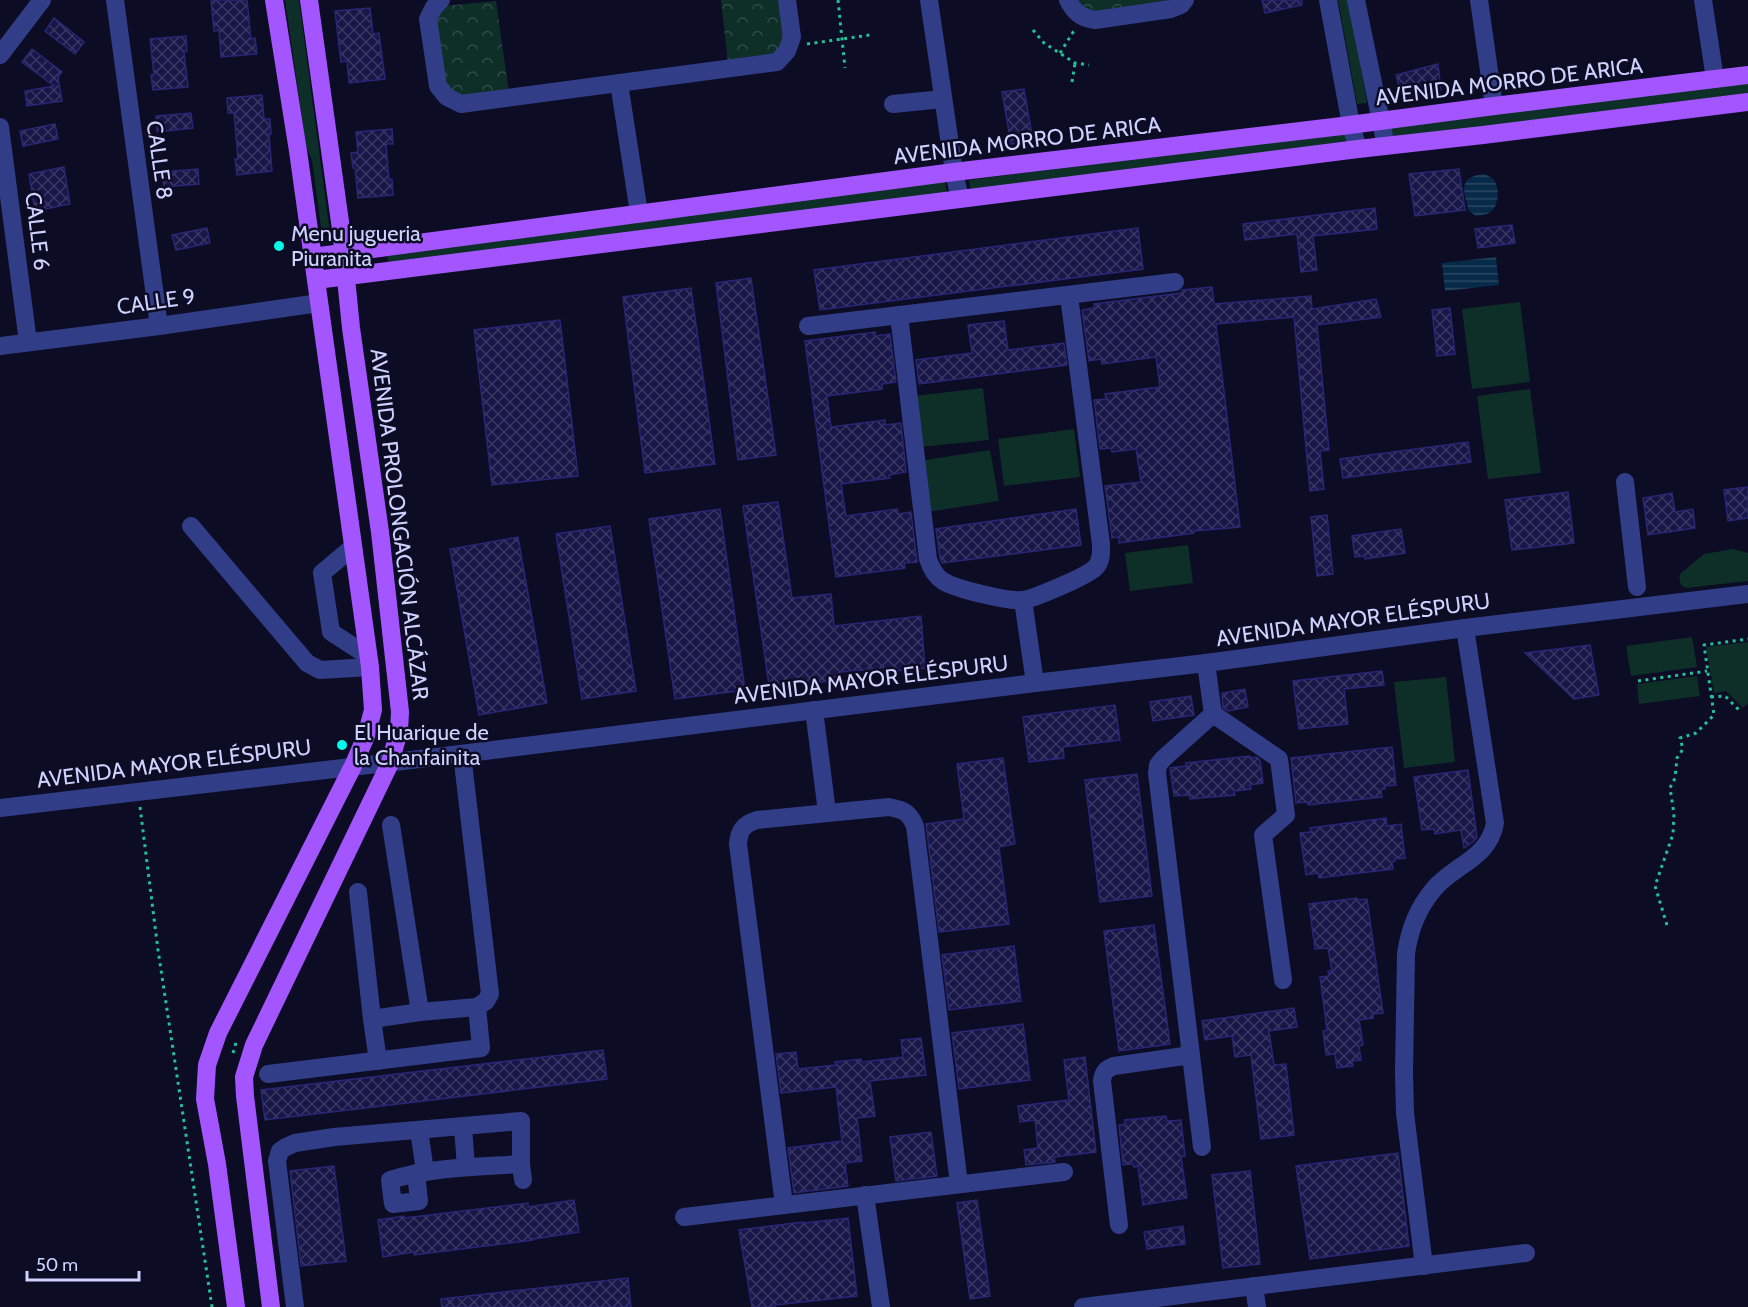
<svg xmlns="http://www.w3.org/2000/svg" width="1748" height="1307" viewBox="0 0 1748 1307" font-family="Cabin,sans-serif">
<defs>
<pattern id="park-crowns" width="20" height="18" patternUnits="userSpaceOnUse" patternTransform="scale(1.5)"><rect width="20" height="18" fill="#0e2f28"/><path d="M2 6a3 3 0 1 1 6 0M12 15a3 3 0 1 1 6 0" fill="none" stroke="#304c48"/></pattern>
<pattern id="water-rules" width="6" height="5" patternUnits="userSpaceOnUse" patternTransform="scale(1.5)"><rect width="6" height="5" fill="#072a48"/><path d="M0 2.5h6" fill="none" stroke="#2a4863"/></pattern>
<pattern id="building-cross-hatch" width="8" height="8" patternUnits="userSpaceOnUse" patternTransform="scale(1.5)"><rect width="8" height="8" fill="#181647"/><path d="M0 0l8 8M0 8l8-8" fill="none" stroke="#393763"/></pattern>
</defs>
<rect width="100%" height="100%" fill="#0c0c24"/>
<g fill="#0e2f28">
<path d="M285 0H299L330 233 322 235 312 160 306 146Z"/>
<path d="M1338 0H1349L1367 103 1357 104Z"/>
<path d="M1748 82V93L1393 138 1391 125Z"/>
<path d="M1345 132 1348 146 971 192 969 180Z"/>
<path d="M945 182 947 194 388 264 387 252Z"/>
<path d="M1520 302 1530 382 1472 389 1462 309Z"/>
<path d="M983 388 989 440 920 447 914 396Z"/>
<path d="M1530 389 1541 473 1488 479 1477 396Z"/>
<path d="M1074 429 1080 477 1004 486 998 439Z"/>
<path d="M990 450 999 501 927 512 919 461Z"/>
<path d="M1188 545 1193 583 1130 591 1125 553Z"/>
<path d="M1733 549 1748 553V581L1686 588C1679 585 1679 581 1680 574L1704 554Z"/>
<path d="M1692 637 1697 667 1631 676 1626 646Z"/>
<path d="M1748 642V703L1743 708 1726 691 1714 693 1706 647Z"/>
<path d="M1697 676 1700 696 1639 704 1637 684Z"/>
<path d="M1446 677 1455 762 1404 768 1394 682Z"/>
</g>
<g fill="url(#park-crowns)">
<path d="M721 0H785L788 28 776 58 728 64Z"/>
<path d="M1077 0H1172L1095 11 1086 9Z"/>
<path d="M496 1 509 93 460 97 443 85 436 14 443 6Z"/>
</g>
<g fill="url(#water-rules)">
<path d="M1484 174C1485 174 1492 178 1493 179 1501 188 1499 210 1487 214 1483 215 1480 215 1476 216L1469 211C1463 190 1458 177 1484 174Z"/>
<path d="M1496 257 1499 285 1445 291 1442 263Z"/>
</g>
<g fill="url(#building-cross-hatch)" stroke="#282675" stroke-width="1.5">
<path d="M211 0H247L251 39 255 38 257 54 221 57 219 30 214 31Z"/>
<path d="M1262 0H1302V5L1265 13Z"/>
<path d="M370 8 373 34 379 33 385 79 349 83 347 61 341 62 335 11Z"/>
<path d="M54 18 84 42 75 54 45 31Z"/>
<path d="M186 36 187 51 184 52 188 87 153 90 151 75H154L150 39Z"/>
<path d="M32 49 62 72 58 77 62 101 27 106 25 91 54 86 22 62Z"/>
<path d="M1438 64 1441 90 1401 93 1396 75Z"/>
<path d="M1024 89 1033 141 1011 144 1002 92Z"/>
<path d="M262 95 264 119H270L271 134H269L272 171 237 175 235 159H238L234 113H228L227 98Z"/>
<path d="M191 113 193 128 157 132 156 116Z"/>
<path d="M55 124 58 139 23 146 20 131Z"/>
<path d="M392 129 393 144H386L389 180 392 179 393 195 358 198 355 168H353L351 153 358 152 356 132Z"/>
<path d="M64 167 70 204 35 211 29 174Z"/>
<path d="M198 169 199 184 164 187 162 172Z"/>
<path d="M1459 169 1465 210 1415 216 1409 174Z"/>
<path d="M1375 208 1377 229 1313 236 1317 270 1301 272 1297 234 1245 240 1243 224Z"/>
<path d="M1512 225 1515 243 1478 248 1475 229Z"/>
<path d="M207 228 210 243 176 250 172 235Z"/>
<path d="M1138 228 1143 269 820 310 814 270Z"/>
<path d="M751 278 776 455 738 460 716 283Z"/>
<path d="M1212 287 1214 304 1311 296 1312 309 1376 299 1381 317 1317 325 1329 450 1320 451 1324 489 1310 491 1294 317 1216 324 1240 527 1194 531V533L1119 543V537L1112 538 1105 486 1141 482 1136 449 1112 452 1111 448 1100 449 1094 400 1106 399 1105 394 1160 387 1156 357 1102 364 1101 359 1089 361 1082 310 1094 308V304L1181 293 1182 290Z"/>
<path d="M691 288 715 464 645 473 623 297Z"/>
<path d="M1450 308 1455 354 1437 356 1432 310Z"/>
<path d="M560 320 578 476 492 485 474 330Z"/>
<path d="M1004 321 1008 350 1064 343 1067 365 919 384 916 360 972 353 968 325Z"/>
<path d="M875 332V336L890 334 896 382 882 384V389L827 396 831 427 885 420V425L901 423 906 472 889 475 890 478 841 484 846 516 897 509 898 514 911 512 917 562 904 563 905 568 836 577 805 341Z"/>
<path d="M1468 442 1471 462 1343 478 1340 459Z"/>
<path d="M1748 487V518L1728 521 1724 490Z"/>
<path d="M1568 492 1574 543 1512 550 1505 500Z"/>
<path d="M1672 493 1675 512 1693 509 1695 528 1648 535 1643 498Z"/>
<path d="M778 502 792 598 831 594 834 626 921 616 925 668 875 673 874 669 840 672V680L803 684V681L769 685 743 506Z"/>
<path d="M720 509 745 690 675 699 649 519Z"/>
<path d="M1076 509 1081 545 942 563 940 558 936 529Z"/>
<path d="M1327 515 1333 574 1317 576 1311 517Z"/>
<path d="M610 526 636 691 582 699 556 534Z"/>
<path d="M1401 529 1405 553 1365 559 1364 556 1355 557 1352 536Z"/>
<path d="M518 537 547 703 479 715 450 549Z"/>
<path d="M1590 645 1599 695 1574 699 1525 653Z"/>
<path d="M1382 671 1384 685 1344 689 1348 724 1299 729 1293 681Z"/>
<path d="M1245 689 1248 707 1228 711 1223 708 1222 693Z"/>
<path d="M1191 696 1194 715 1153 721 1150 702Z"/>
<path d="M1115 705 1120 740 1063 747 1064 758 1029 762 1023 717Z"/>
<path d="M1392 747 1396 785 1385 786V789H1381L1382 797 1308 805V802L1296 803 1291 758Z"/>
<path d="M1250 756 1251 758 1257 757 1260 760 1263 783 1250 785 1251 789 1234 791 1235 795 1190 799 1189 795 1174 796 1170 768 1186 766V763Z"/>
<path d="M1003 758 1015 844 999 847 1009 924 939 932 926 824 964 819 957 764Z"/>
<path d="M1468 770 1477 837 1473 842 1464 848 1461 830 1435 834 1434 829 1422 830 1414 777Z"/>
<path d="M1137 774 1152 896 1100 902 1085 780Z"/>
<path d="M1386 818 1387 826 1401 824 1405 858 1395 859V861L1392 862 1393 869 1319 878 1318 873 1306 875 1300 833 1311 832 1310 828Z"/>
<path d="M1357 898V900L1367 899 1383 1013 1373 1014V1018L1359 1020 1363 1045 1359 1046 1361 1060 1352 1061 1353 1066 1337 1068 1335 1054 1326 1055 1323 1031 1327 1030 1320 977 1329 976 1328 971H1332L1328 948 1315 949 1309 904Z"/>
<path d="M1154 925 1170 1044 1119 1051 1104 931Z"/>
<path d="M1014 946 1021 1001 949 1010 942 955Z"/>
<path d="M1294 1008 1297 1027 1269 1031 1274 1065 1286 1064 1294 1135 1261 1139 1251 1055 1235 1057 1232 1036 1205 1040 1202 1021Z"/>
<path d="M1023 1024 1030 1080 959 1089 952 1033Z"/>
<path d="M921 1038 926 1075 870 1081 875 1116 857 1118 862 1161 845 1163 848 1186 794 1193 788 1148 842 1141 836 1087 781 1093 776 1054 796 1052 798 1069 836 1065 835 1062 861 1059 862 1062 903 1057 901 1040Z"/>
<path d="M603 1050 607 1079 265 1120 261 1090Z"/>
<path d="M1085 1057 1096 1152 1054 1157 1055 1162 1026 1165 1024 1150 1038 1148 1035 1120 1020 1122 1018 1106 1069 1100 1064 1060Z"/>
<path d="M1166 1116 1167 1121 1181 1120 1185 1156 1181 1157 1187 1198 1143 1205 1138 1166 1134 1167 1133 1164 1123 1165 1119 1125 1125 1124V1120Z"/>
<path d="M931 1132 937 1176 896 1181 890 1137Z"/>
<path d="M1398 1153 1409 1246 1310 1259 1296 1166Z"/>
<path d="M334 1166 346 1261 301 1266 290 1171Z"/>
<path d="M1250 1171 1260 1264 1223 1268 1212 1175Z"/>
<path d="M574 1200 579 1232 533 1239V1240L414 1255V1252L383 1257 378 1220 404 1216V1218L528 1203V1207Z"/>
<path d="M977 1200 990 1296 970 1299 957 1203Z"/>
<path d="M848 1218 857 1296 775 1305V1307H752L739 1230 803 1222 804 1223Z"/>
<path d="M1183 1226 1185 1244 1147 1249 1144 1232Z"/>
<path d="M628 1278 631 1307H442L441 1299Z"/>
</g>
<g fill="none" stroke-linecap="round" stroke-linejoin="round">
<g stroke="#22c09c" stroke-width="3" stroke-dasharray="3 4.5" stroke-linecap="butt">
<path d="M838 0 845 68"/>
<path d="M1033 30 1044 43 1075 63 1089 65"/>
<path d="M807 44 870 35"/>
<path d="M1060 53 1075 29"/>
<path d="M1072 82 1075 63"/>
<path d="M1638 681 1707 671"/>
<path d="M1711 697 1725 696 1740 711"/>
<path d="M140 807 158 950 212 1307"/>
<path d="M1667 925 1655 886 1673 834 1674 814 1670 788 1675 778 1677 758 1683 749 1680 738 1696 733 1714 715 1704 645 1748 639"/>
<path d="M233 1053 237 1039"/>
</g>
<g stroke="#323d88" stroke-width="18">
<path d="M115 0 159 326"/>
<path d="M441 0 434 7 428 19 438 86 447 97 461 104 777 62 787 51 792 37 787 0"/>
<path d="M929 0 954 172 960 199"/>
<path d="M1068 0C1074 12 1081 18 1095 20L1171 9 1181 5 1185 0"/>
<path d="M1328 0 1351 125 1358 149"/>
<path d="M1356 0 1386 146"/>
<path d="M1479 0 1494 106"/>
<path d="M1703 0 1715 79"/>
<path d="M0 55 42 0"/>
<path d="M619 83 639 213"/>
<path d="M893 104 943 99"/>
<path d="M0 127 28 342"/>
<path d="M899 315 928 559C931 568 935 576 943 581 955 589 1010 602 1024 600 1037 597 1088 576 1096 567 1102 560 1101 552 1101 544L1069 296"/>
<path d="M808 326 1175 282"/>
<path d="M0 346 159 326 319 303"/>
<path d="M1625 482 1637 587"/>
<path d="M191 526 307 663 320 670 370 667"/>
<path d="M353 547 322 573 331 632 368 656"/>
<path d="M1023 600 1035 683"/>
<path d="M814 710 827 812"/>
<path d="M1213 714 1279 759 1286 815 1263 835 1283 980"/>
<path d="M0 808 428 758 1035 683 1206 663 1465 628 1748 594"/>
<path d="M391 825 420 1012"/>
<path d="M358 892 372 1019 378 1061"/>
<path d="M372 1019 420 1012 477 1007 486 1001 490 994 462 754"/>
<path d="M268 1074 481 1048 477 1007"/>
<path d="M463 1127 466 1167"/>
<path d="M419 1130 425 1171"/>
<path d="M1202 1147 1157 773 1158 765 1163 759 1213 714 1206 663"/>
<path d="M416 1173 419 1201 393 1204 390 1180C432 1167 477 1167 521 1164"/>
<path d="M865 1195 881 1307"/>
<path d="M784 1205 738 844C739 830 744 824 757 820L889 807C904 810 909 812 915 826L959 1184"/>
<path d="M684 1217 1064 1172"/>
<path d="M1119 1225 1102 1081C1103 1072 1106 1069 1114 1066L1191 1055"/>
<path d="M1424 1266 1405 1113 1404 1072 1406 954C1409 932 1418 908 1433 890 1453 865 1489 859 1495 823L1465 628"/>
<path d="M1254 1286 1257 1307"/>
<path d="M295 1307 277 1161 280 1151 286 1147 295 1143 334 1137 521 1121V1164L523 1180"/>
<path d="M1083 1307 1526 1253"/>
</g>
<g stroke="#a356ff" stroke-width="18">
<path d="M312 257 954 172 1342 126 1494 106 1748 75"/>
<path d="M316 280 1358 149 1483 135 1748 102"/>
<path d="M236 1307 217 1164 205 1099 207 1065 218 1033 353 766 366 736 373 710 370 667 298 151 274 0"/>
<path d="M271 1307 245 1096 244 1077 254 1045 390 763 399 731 400 712 380 532 351 328 341 229 309 0"/>
</g>
</g>
<g fill="#00fae9" stroke="#0c0c24" stroke-width="2">
<circle cx="279" cy="246" r="6"/>
<circle cx="342" cy="745" r="6"/>
</g>
<g text-anchor="middle" stroke-width="5" stroke-linejoin="round" paint-order="stroke">
<g font-size="22" fill="#cfd2ff" stroke="#0c0c24">
<text transform="translate(1509 81) rotate(-7)" y="8">AVENIDA MORRO DE ARICA</text>
<text transform="translate(1027 140) rotate(-7)" y="8">AVENIDA MORRO DE ARICA</text>
<text transform="translate(160 160) rotate(82)" y="8">CALLE 8</text>
<text transform="translate(38 231) rotate(83)" y="8">CALLE 6</text>
<text transform="translate(156 301) rotate(-8)" y="8">CALLE 9</text>
<text transform="translate(400 524) rotate(83)" y="8">AVENIDA PROLONGACIÓN ALCÁZAR</text>
<text transform="translate(1353 619) rotate(-8)" y="8">AVENIDA MAYOR ELÉSPURU</text>
<text transform="translate(871 679) rotate(-7)" y="8">AVENIDA MAYOR ELÉSPURU</text>
<text transform="translate(174 763) rotate(-7)" y="8">AVENIDA MAYOR ELÉSPURU</text>
</g>
<g font-size="22" fill="#cfd2ff" stroke="#0c0c24" text-anchor="start">
<text x="291" y="241">Menu jugueria<tspan x="291" dy="25">Piuranita</tspan></text>
<text x="354" y="740">El Huarique de<tspan x="354" dy="25">la Chanfainita</tspan></text>
</g>
</g>
<path d="M27 1271v9h112v-9" fill="none" stroke="#cfd2ff" stroke-width="3"/>
<text x="36" y="1271" font-size="18" fill="#cfd2ff" stroke="#0c0c24" stroke-width="4.5" paint-order="stroke">50 m</text>
</svg>
